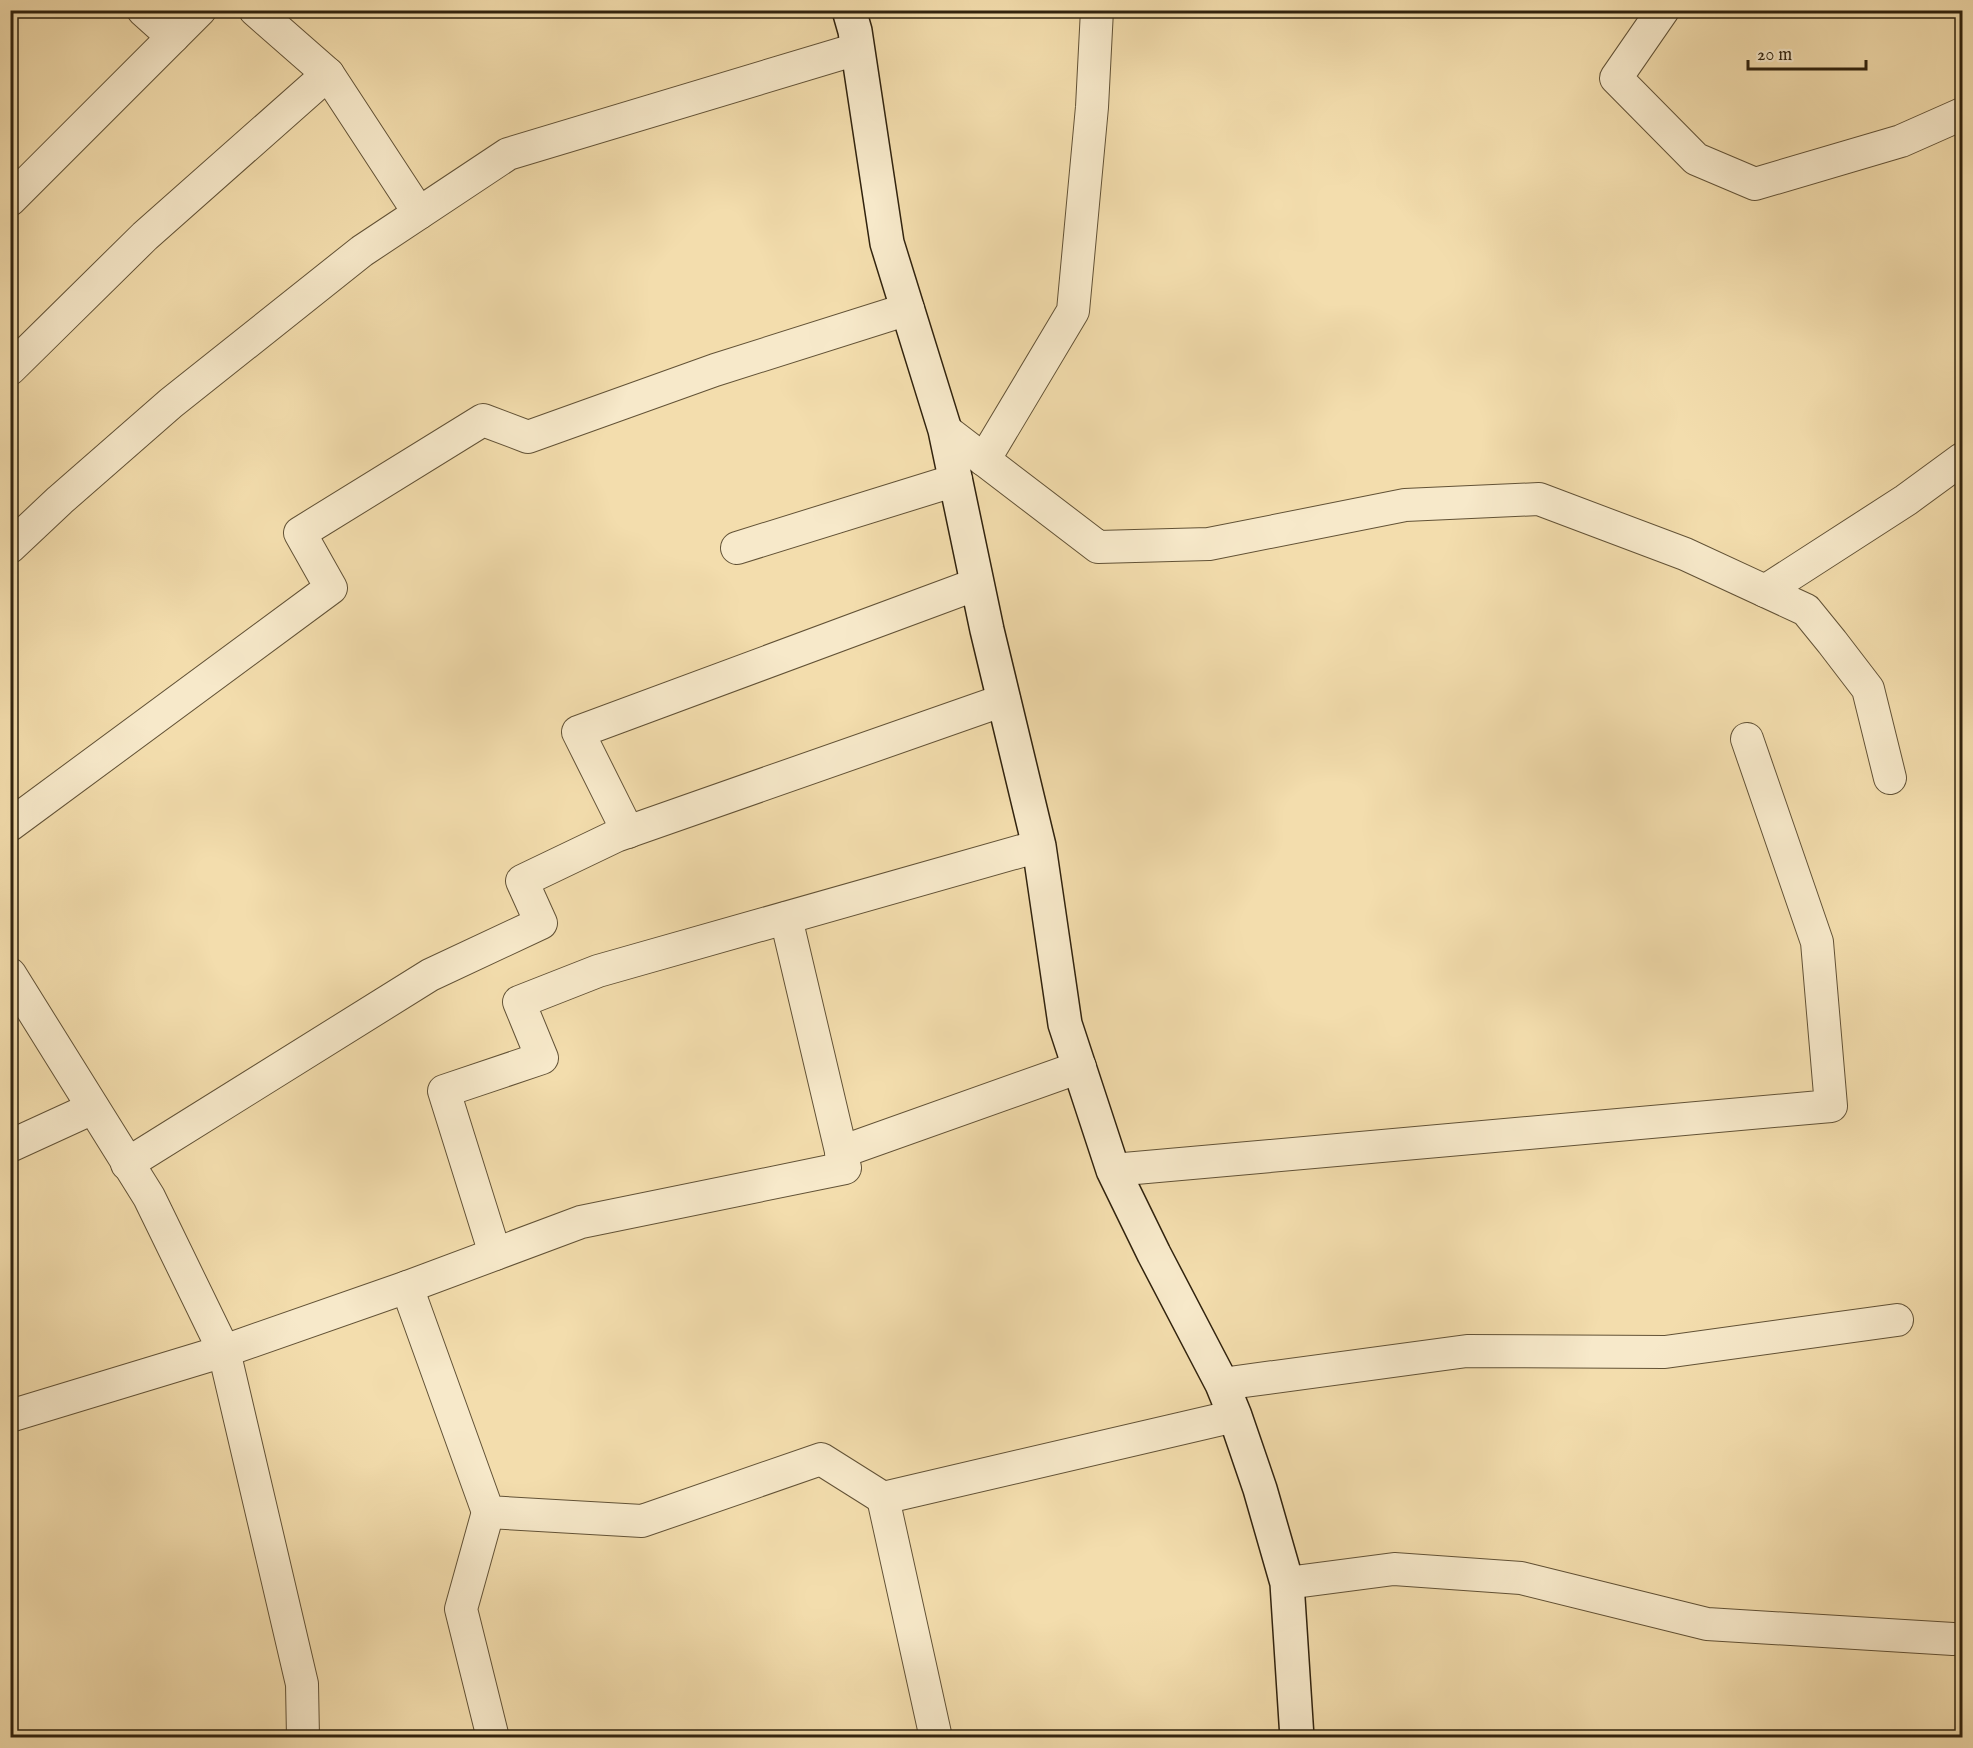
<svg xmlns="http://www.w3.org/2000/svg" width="1973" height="1748" viewBox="0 0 1973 1748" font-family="'IM FELL English',serif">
<rect width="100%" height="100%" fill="#f3ddad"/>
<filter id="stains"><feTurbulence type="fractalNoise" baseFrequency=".00333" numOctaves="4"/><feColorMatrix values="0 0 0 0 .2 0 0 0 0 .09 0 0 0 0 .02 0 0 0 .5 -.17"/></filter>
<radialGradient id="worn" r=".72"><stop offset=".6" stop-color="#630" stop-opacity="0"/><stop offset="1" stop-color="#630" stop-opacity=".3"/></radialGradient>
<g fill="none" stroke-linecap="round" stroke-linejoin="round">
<g stroke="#625236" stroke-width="34">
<g id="street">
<path d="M143 10 173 37"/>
<path d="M255 10 328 74 419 213"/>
<path d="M1663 10 1616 78 1696 159 1755 184 1901 141 1962 114"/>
<path d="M10 200 200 10"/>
<path d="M10 369 145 236 328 74"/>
<path d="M945 430 1098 547 1209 544 1405 505 1539 499 1685 554 1806 610 1832 642 1868 689 1890 778"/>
<path d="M984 460 1073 311 1092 107 1097 10"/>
<path d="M10 547 60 500 171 403 362 251 508 154 857 49"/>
<path d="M737 548 956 480"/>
<path d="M1765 591 1906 500 1962 459"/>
<path d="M10 825 331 588 300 533 483 420 528 437 715 370 908 309"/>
<path d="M628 832 578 732 977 584"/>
<path d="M10 974 149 1197 224 1351 302 1684 303 1738"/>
<path d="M10 1146 93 1108"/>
<path d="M841 1152 1080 1067"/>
<path d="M127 1164 430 975 541 923 522 881 616 836 1004 700"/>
<path d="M1113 1170 1831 1106 1817 942 1747 739"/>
<path d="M495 1254 444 1091 542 1058 519 1002 598 971 1039 846"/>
<path d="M407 1287 488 1512 642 1521 821 1459 883 1498"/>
<path d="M1222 1384 1467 1351 1665 1352 1897 1320"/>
<path d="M10 1416 224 1351 407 1287 581 1222 845 1168 786 918"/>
<path d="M488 1512 461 1609 493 1738"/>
<path d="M1287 1583 1394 1569 1521 1578 1707 1624 1953 1639"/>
<path d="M936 1738 883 1498 1235 1416"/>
</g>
</g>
<g stroke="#31230e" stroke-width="36">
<path id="secondary" d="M849 10 855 31 887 243 945 430 987 630 1039 846 1065 1024 1113 1170 1154 1254 1222 1384 1235 1416 1260 1489 1287 1583 1297 1738"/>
</g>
<use href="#street" stroke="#f7e9ca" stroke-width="32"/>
<use href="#secondary" stroke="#f7e9ca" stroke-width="33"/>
</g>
<rect width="1973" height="1748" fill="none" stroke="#f3ddad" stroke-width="36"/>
<rect x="12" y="12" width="1949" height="1724" fill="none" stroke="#31230e" stroke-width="3"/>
<rect x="18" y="18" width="1937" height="1712" fill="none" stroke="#31230e" stroke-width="1.5"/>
<path d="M1748 60v9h118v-9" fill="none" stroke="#31230e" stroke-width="3"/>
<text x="1757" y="60" font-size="18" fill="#31230e" stroke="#f7e9ca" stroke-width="4.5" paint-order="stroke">20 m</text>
<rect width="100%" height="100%" filter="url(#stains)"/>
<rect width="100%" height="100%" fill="url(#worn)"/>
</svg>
